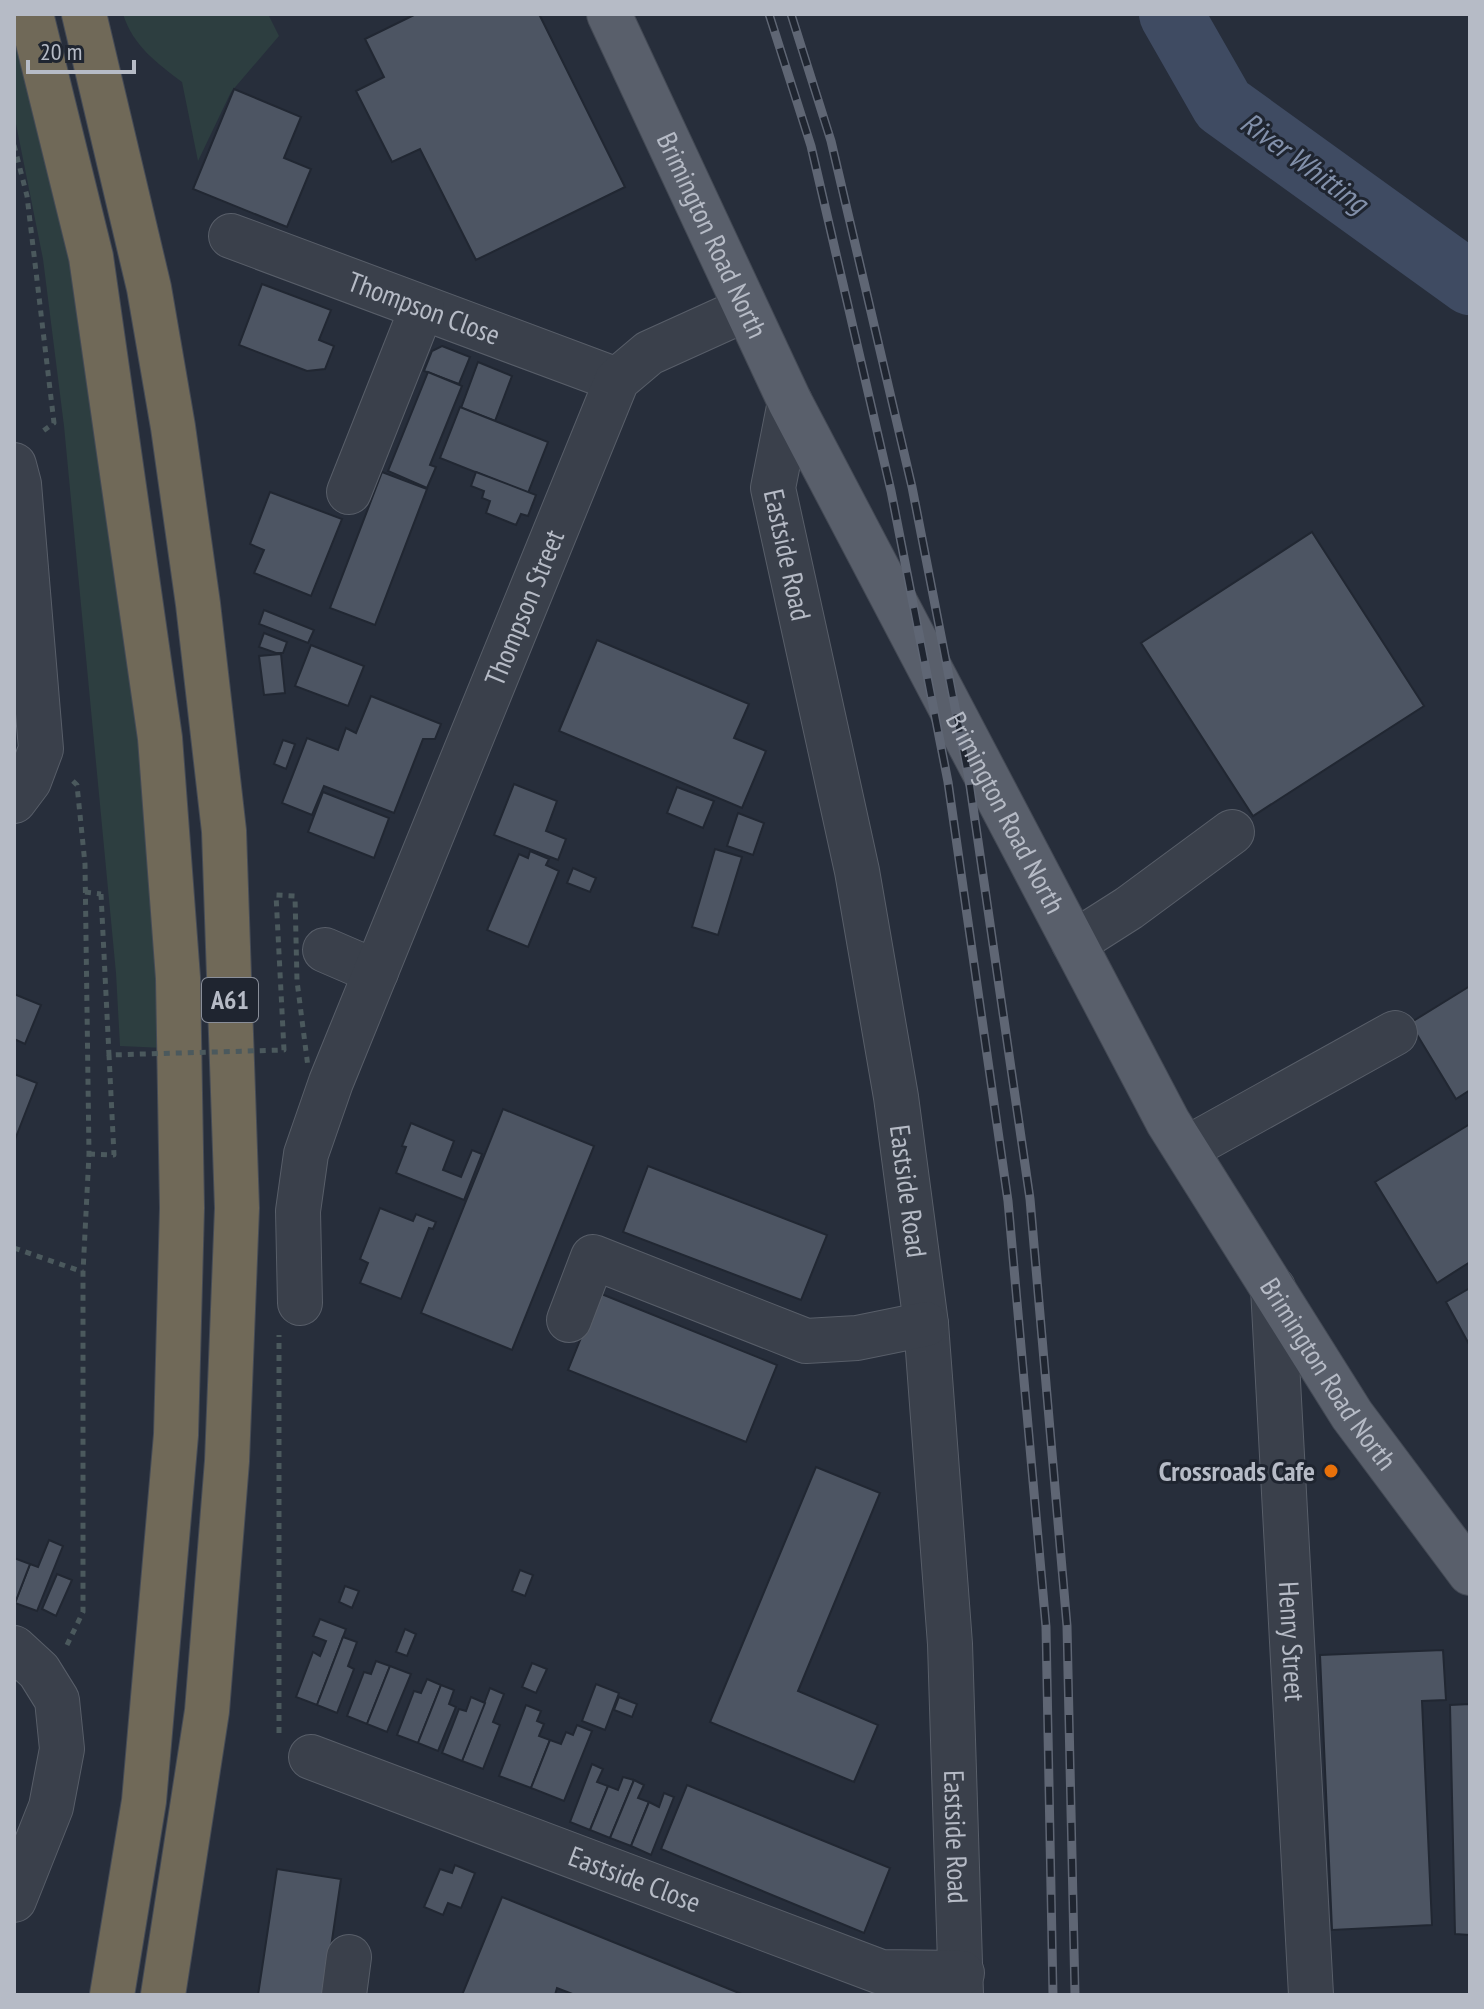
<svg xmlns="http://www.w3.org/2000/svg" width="1484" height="2009" viewBox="0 0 1484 2009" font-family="'PT Sans Narrow',sans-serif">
<rect width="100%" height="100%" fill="#272e3b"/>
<g fill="#2d3e40">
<path d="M14 14H17L101 405 134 653 164 1048 120 1046 116 973 64 426 43 259 14 114Z"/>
<path d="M123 14H268L279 36 231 92 198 161 182 82C157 63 133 46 123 14Z"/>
</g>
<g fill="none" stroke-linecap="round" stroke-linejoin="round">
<path stroke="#3f4b62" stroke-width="64" d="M1171 14 1223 105 1470 283"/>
</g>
<g fill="#4d5563" stroke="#212732" stroke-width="2">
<path d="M416 14H539L625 187 476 260 420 149 392 162 356 91 384 77 365 39Z"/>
<path d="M234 89 301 117 284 158 311 169 287 227 193 189Z"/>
<path d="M262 284 331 310 319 340 334 346 325 369 307 371 239 345Z"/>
<path d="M442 346 470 357 459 384 424 371 432 351Z"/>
<path d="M478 362 512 376 495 421 461 408Z"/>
<path d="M428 372 462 386 430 465 436 467 427 488 388 471Z"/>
<path d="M460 407 548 442 528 493 440 458Z"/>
<path d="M382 472 427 489 375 625 330 608Z"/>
<path d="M476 472 536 495 528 516 521 514 516 525 486 513 490 501 482 498 484 491 471 486Z"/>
<path d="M270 492 342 519 311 596 254 573 264 550 250 544Z"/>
<path d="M1312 532 1424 706 1253 816 1141 643Z"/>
<path d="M264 610 314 630 308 643 259 624Z"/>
<path d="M264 633 287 642 283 653H276L259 647Z"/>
<path d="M597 640 749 704 734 738 766 751 742 808 559 731Z"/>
<path d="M311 645 364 666 348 706 295 686Z"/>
<path d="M281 654 285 693 264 695 259 656Z"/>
<path d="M371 696 441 724 435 739H423L394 813 324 786 312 815 282 803 307 738 338 750 346 728 356 733Z"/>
<path d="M283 740 295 744 286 769 274 764Z"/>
<path d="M514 784 557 801 546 831 566 839 558 860 494 835Z"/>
<path d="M677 787 714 801 703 828 667 813Z"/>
<path d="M323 792 389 818 374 858 308 832Z"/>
<path d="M738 813 764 823 753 855 727 846Z"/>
<path d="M715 849 742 857 718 935 692 927Z"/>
<path d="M530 851 549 859 546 865 559 871 528 947 487 930 519 854 528 858Z"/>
<path d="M573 868 596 878 590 892 567 883Z"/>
<path d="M1470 986V1090L1456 1099 1410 1023Z"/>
<path d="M14 994 41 1005 25 1044 14 1039Z"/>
<path d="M14 1074 37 1083 14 1142Z"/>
<path d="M503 1109 594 1146 512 1350 421 1313Z"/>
<path d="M411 1123 454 1141 443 1170 461 1177 472 1150 482 1154 464 1200 396 1173 406 1147 402 1146Z"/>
<path d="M1470 1124V1262L1437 1283 1375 1182Z"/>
<path d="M648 1166 827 1235 801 1300 623 1232Z"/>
<path d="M380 1208 413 1221 416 1214 436 1222 433 1229 429 1228 401 1299 360 1283 368 1263 360 1259Z"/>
<path d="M1470 1288V1346L1446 1302Z"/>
<path d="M599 1293 777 1365 746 1442 568 1370Z"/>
<path d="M816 1467 880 1493 798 1691 878 1725 854 1782 710 1722Z"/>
<path d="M49 1540 63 1546 37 1611 15 1603 30 1564 38 1567Z"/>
<path d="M14 1558 30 1564 15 1603 14 1602Z"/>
<path d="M520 1570 533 1575 525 1596 512 1591Z"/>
<path d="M57 1574 72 1580 56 1616 42 1609Z"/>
<path d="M345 1586 359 1591 352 1608 339 1602Z"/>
<path d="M320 1619 346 1629 317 1705 296 1697 313 1652 320 1656 326 1641 313 1636Z"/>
<path d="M405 1629 416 1634 407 1656 396 1652Z"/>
<path d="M343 1637 357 1642 348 1666 354 1669 337 1713 317 1705Z"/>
<path d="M1443 1650 1446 1700 1422 1701 1432 1925 1332 1930 1320 1655Z"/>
<path d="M376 1661 390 1666 367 1724 347 1716 364 1672 371 1674Z"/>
<path d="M532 1663 547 1669 536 1693 522 1687Z"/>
<path d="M390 1666 411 1674 387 1732 367 1724Z"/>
<path d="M427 1679 441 1685 418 1743 397 1735 414 1691 421 1693Z"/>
<path d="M596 1684 619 1693 605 1730 582 1721Z"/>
<path d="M441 1685 454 1690 449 1704 456 1707 438 1751 418 1743Z"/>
<path d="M490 1688 504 1694 493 1722 500 1725 483 1769 462 1761Z"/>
<path d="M471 1697 485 1703 462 1761 442 1753 459 1709 466 1711Z"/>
<path d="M619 1697 637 1704 632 1717 614 1710Z"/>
<path d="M1470 1704V1935L1455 1934 1450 1705Z"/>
<path d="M526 1705 541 1711 537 1721 544 1724 539 1736 550 1740 531 1788 499 1776Z"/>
<path d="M577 1725 592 1731 564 1801 531 1788 550 1740 561 1744 566 1732 573 1735Z"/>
<path d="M592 1764 603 1769 597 1782 608 1786 590 1830 570 1822Z"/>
<path d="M623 1777 634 1780 610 1838 590 1830 608 1786 618 1790Z"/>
<path d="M634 1780 644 1785 638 1798 649 1802 631 1846 610 1838Z"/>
<path d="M687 1785 890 1868 864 1933 661 1849Z"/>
<path d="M664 1793 674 1797 651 1855 631 1846 649 1802 659 1807Z"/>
<path d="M455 1865 475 1873 461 1908 448 1903 443 1915 424 1907 440 1869 452 1873Z"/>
<path d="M277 1869 341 1879 324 1995H258Z"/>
<path d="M502 1897 744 1995H575L557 1988 555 1995H462Z"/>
</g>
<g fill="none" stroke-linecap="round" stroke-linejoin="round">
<g stroke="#585e69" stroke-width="46">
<g id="minor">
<path id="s1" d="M231 236 617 380"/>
<path id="s2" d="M790 402 773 488 857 871 896 1097 926 1324 950 1644 961 1995"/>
<path d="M14 465 19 484 41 749 29 781 14 801"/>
<path d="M349 492 422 308"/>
<path d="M1074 943 1129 908 1232 832"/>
<path d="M325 950 376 972"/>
<path d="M1186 1149 1395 1033"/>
<path id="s3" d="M1273 1288 1311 1995"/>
<path id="s4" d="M300 1303 298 1211 306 1154 331 1082 617 380 649 353 746 309"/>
<path d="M569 1320 593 1257 806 1341 857 1338 926 1324"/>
<path d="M14 1648 39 1671 57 1700 62 1749 51 1807 14 1900"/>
<path id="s5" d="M311 1757 881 1972 962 1973"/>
<path d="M344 1995 349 1957"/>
</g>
</g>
<g stroke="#434954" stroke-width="46">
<g id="major">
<path id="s6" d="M609 14 790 402 1168 1122 1352 1415 1470 1573"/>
</g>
</g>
<g stroke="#454b56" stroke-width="46">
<g id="highway">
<path d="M31 14 91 257 160 738 178 978 182 1208 176 1435 144 1801 112 1995"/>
<path d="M84 14 149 288 173 427 198 604 224 831 237 1208 227 1461 207 1711 163 1995"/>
</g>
</g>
<g stroke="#4b595d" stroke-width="5" stroke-dasharray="6 6" stroke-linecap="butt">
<path d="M14 145 27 196 54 423 39 434"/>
<path d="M85 892 101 894"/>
<path d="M89 1154 114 1155 109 1055"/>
<path d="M14 1248 83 1272"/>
<path d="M67 1645 83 1612V1272L89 1154 85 864 77 785 70 778"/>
<path d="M279 1733V1335"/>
</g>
<use href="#minor" stroke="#3a404b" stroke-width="44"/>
<use href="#major" stroke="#595f6b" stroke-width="44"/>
<use href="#highway" stroke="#706958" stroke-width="44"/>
<g stroke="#5f6674" stroke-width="9">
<g id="rail">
<path d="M769 14 811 146 891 491 948 782 1008 1201 1046 1627 1053 1995"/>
<path d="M791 14 831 141 912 487 969 779 1030 1199 1067 1626 1075 1995"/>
</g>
</g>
<use href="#rail" stroke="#1f2530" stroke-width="6" stroke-dasharray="18" stroke-linecap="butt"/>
<path stroke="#4b595d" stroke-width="5" stroke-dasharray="6 6" stroke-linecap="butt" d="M101 894 109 1055 284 1050 276 895 295 896 297 981 308 1067"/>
</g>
<circle fill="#e8710a" stroke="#1f2530" stroke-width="3" cx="1331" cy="1471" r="8"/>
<g text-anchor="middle" stroke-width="6" stroke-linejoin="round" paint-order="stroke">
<rect fill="#1f2530" stroke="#898e99" stroke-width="2" x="202" y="978" width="56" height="44" rx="6"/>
<g font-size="26" font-weight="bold" fill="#b6bbc6">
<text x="230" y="1009">A61</text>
</g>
<g font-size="28" fill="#b6bbc6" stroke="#1f2530">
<text dy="10" stroke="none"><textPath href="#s6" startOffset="244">Brimington Road North</textPath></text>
<text dy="10" stroke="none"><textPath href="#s1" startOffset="206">Thompson Close</textPath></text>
<text dy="10" stroke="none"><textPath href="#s2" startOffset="156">Eastside Road</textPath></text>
<text dy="10" stroke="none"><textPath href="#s4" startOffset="738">Thompson Street</textPath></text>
<text dy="10" stroke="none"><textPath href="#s6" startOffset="892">Brimington Road North</textPath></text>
<text dy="10" stroke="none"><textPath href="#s2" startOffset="804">Eastside Road</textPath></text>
<text dy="10" stroke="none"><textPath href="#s6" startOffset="1540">Brimington Road North</textPath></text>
<text dy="10" stroke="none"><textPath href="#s3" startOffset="354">Henry Street</textPath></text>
<text dy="10" stroke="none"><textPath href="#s2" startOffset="1452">Eastside Road</textPath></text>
<text dy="10" stroke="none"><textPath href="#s5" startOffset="346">Eastside Close</textPath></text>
</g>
<g font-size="28" font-weight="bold" fill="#b6bbc6" stroke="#1f2530" text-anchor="end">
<text x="1315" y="1481">Crossroads Cafe</text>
</g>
<g font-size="30" font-style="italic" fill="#8290aa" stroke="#1f2530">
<text transform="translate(1304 163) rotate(36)" y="10">River Whitting</text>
</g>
</g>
<rect width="1484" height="2009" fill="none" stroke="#b6bbc6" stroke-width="32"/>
<path d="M28 60v12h106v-12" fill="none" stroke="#b6bbc6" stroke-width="4"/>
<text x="40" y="60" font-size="24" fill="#b6bbc6" stroke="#1f2530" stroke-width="6" paint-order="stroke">20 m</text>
</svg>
